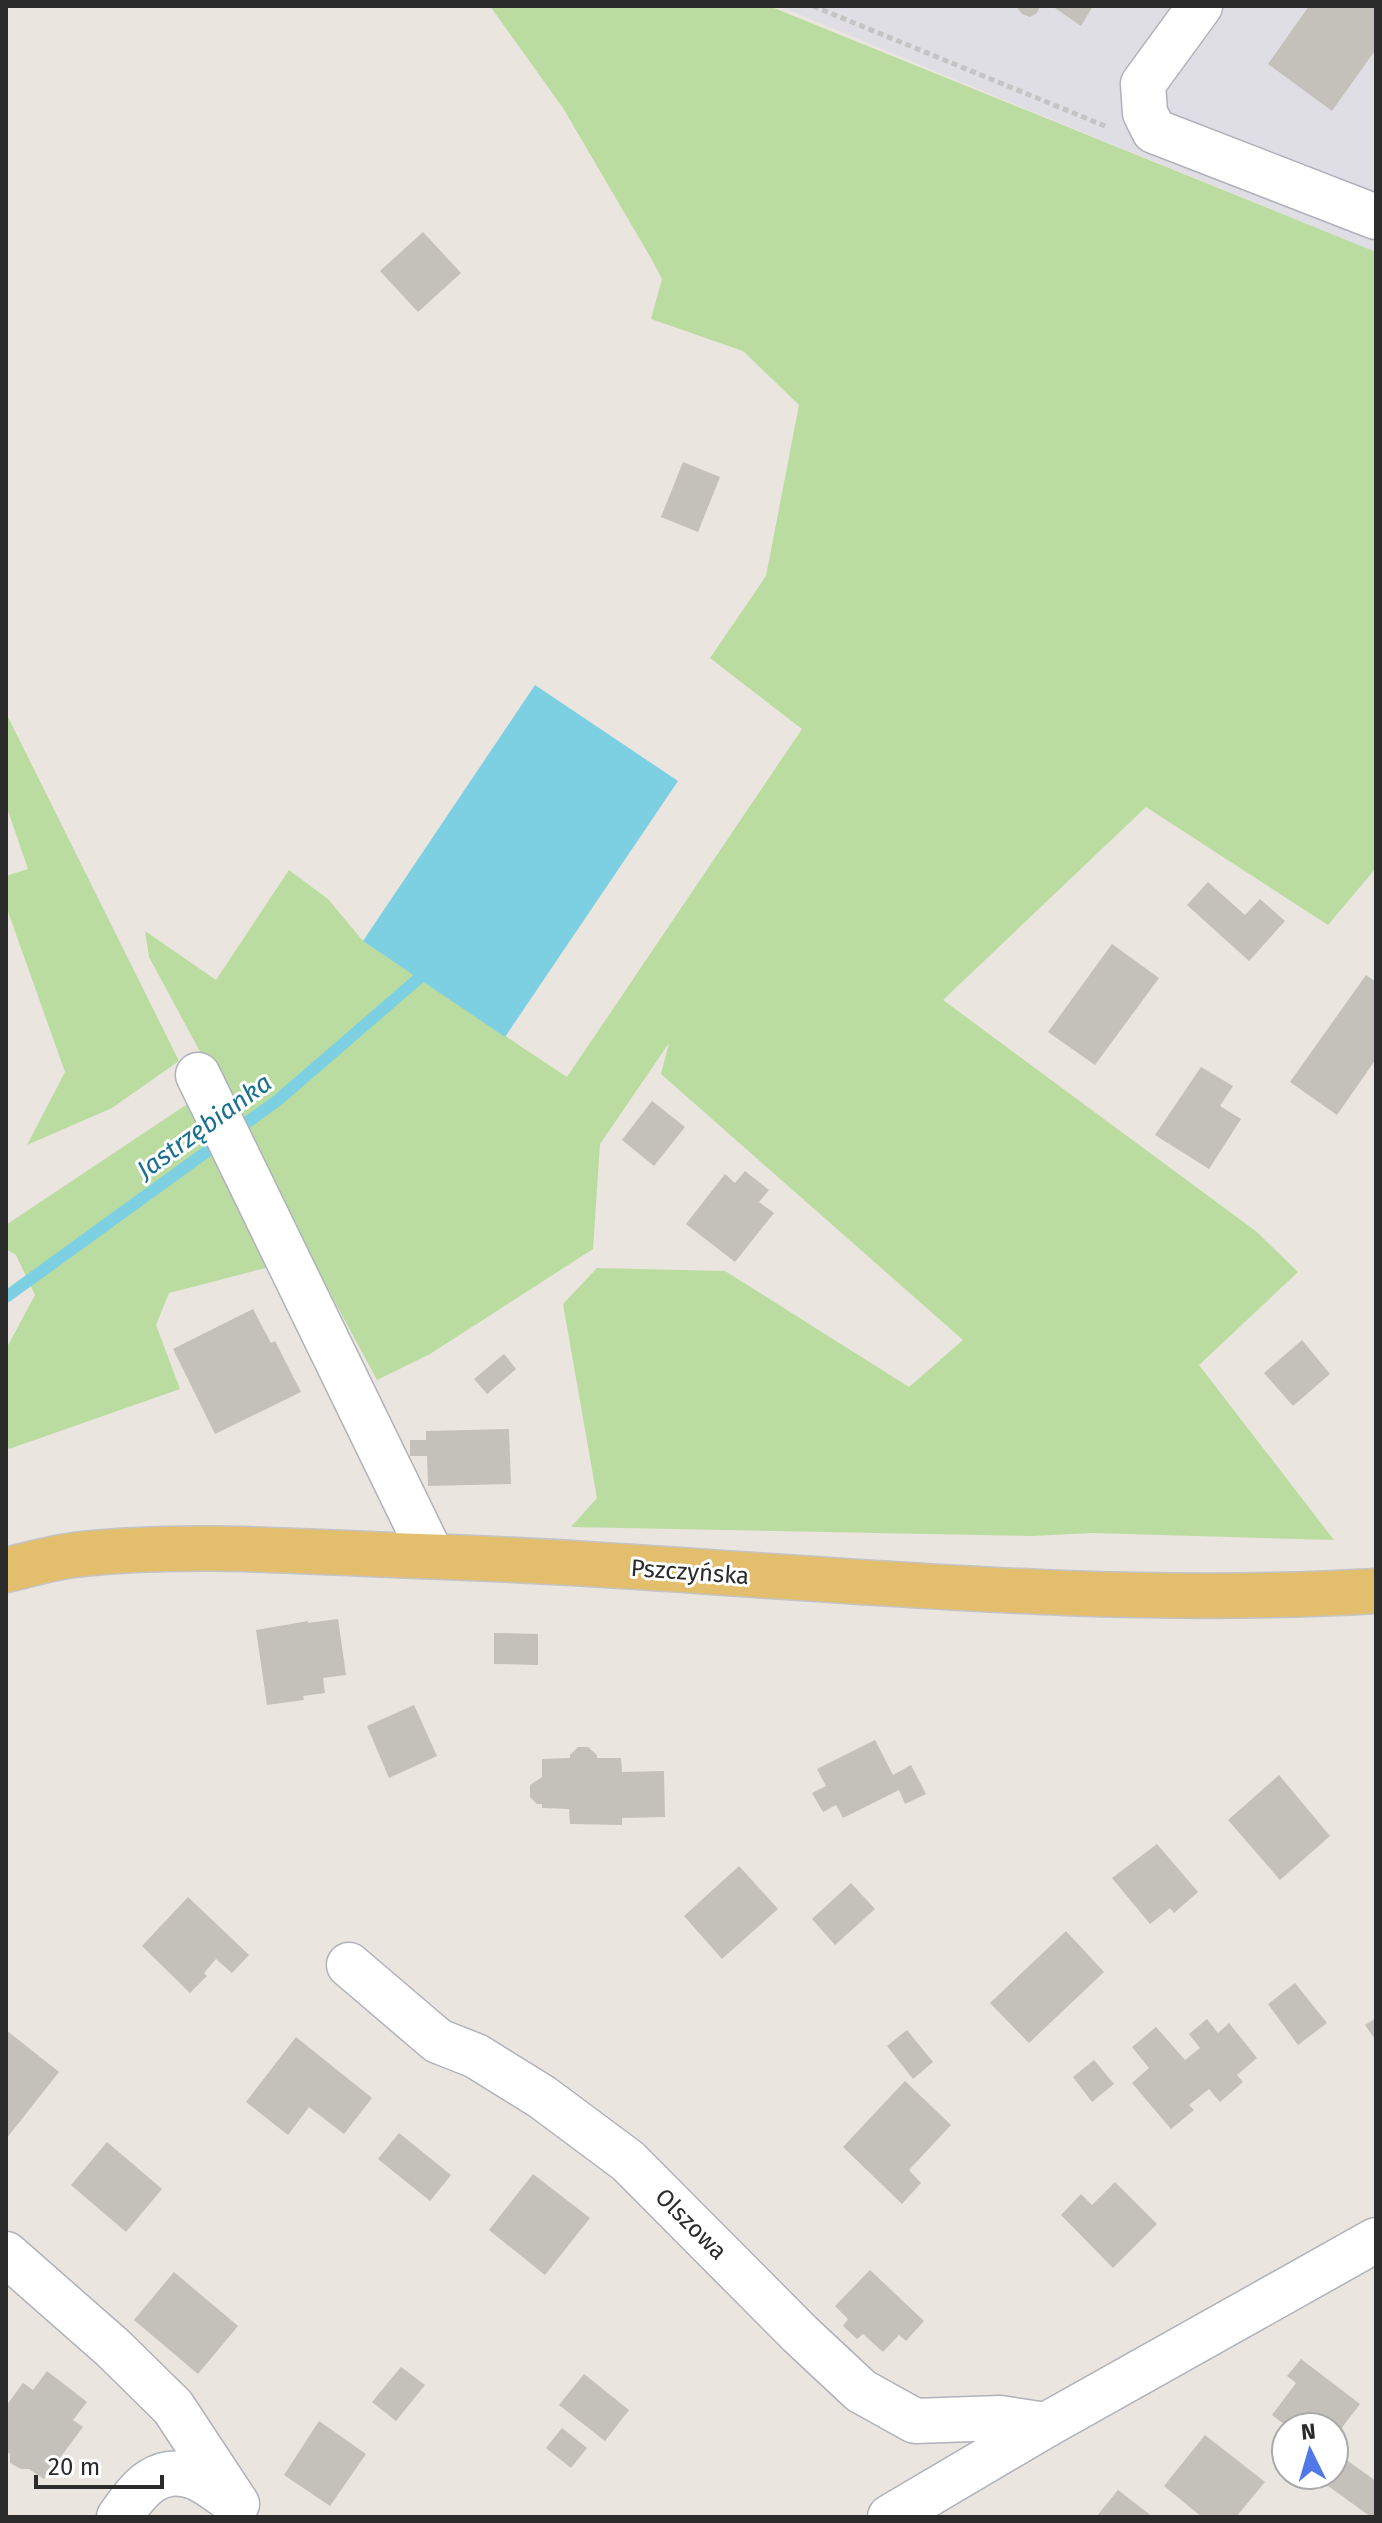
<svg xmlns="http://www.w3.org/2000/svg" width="1382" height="2523" viewBox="0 0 1382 2523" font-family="'Fira Sans',sans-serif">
<rect width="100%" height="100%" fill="#ebe5df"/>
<path fill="#e0dee5" d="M779 6H1376V252L1026 109Z"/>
<g fill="#badca1">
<path d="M490 6H769L1376 252V868L1328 925 1146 807 943 1000 1257 1232 1298 1272 1199 1365 1334 1540 1093 1533 1032 1536 571 1527 597 1498 563 1304 597 1268 725 1271 909 1387 963 1340 661 1074 669 1043 600 1144 593 1249 430 1354 377 1380 149 957 145 931 216 980 289 870 328 899 363 941 567 1077 802 729 710 658 766 576 799 405 743 351 651 319 662 279 652 260 563 108Z"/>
<path d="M6 713 179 1061 112 1108 27 1145 65 1072 6 906V876L28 869 6 805Z"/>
<path d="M189 1103 269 1267 169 1293 156 1325 180 1389 9 1449 6 1444V1349L35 1295 16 1255 6 1249V1225Z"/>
</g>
<path fill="#7dcfe2" d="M535 685 678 781 505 1037 363 941Z"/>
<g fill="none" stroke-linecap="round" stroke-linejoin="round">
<path stroke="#7dcfe2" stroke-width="12" d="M6 1297 278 1100 418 979"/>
</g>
<g fill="#c4c0ba">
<path d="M1016 6H1040L1037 13 1030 17 1022 14Z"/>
<path d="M1052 6H1093L1081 26Z"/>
<path d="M1309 6H1376V49L1332 111 1268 64Z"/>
<path d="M423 232 461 273 418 312 380 271Z"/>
<path d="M683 462 720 477 698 532 661 517Z"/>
<path d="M1208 882 1245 915 1260 899 1285 921 1249 961 1187 905Z"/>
<path d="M1112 944 1159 978 1095 1065 1048 1032Z"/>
<path d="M1366 975 1376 982V1059L1337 1115 1290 1082Z"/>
<path d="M1201 1067 1233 1086 1220 1106 1241 1119 1209 1169 1155 1135Z"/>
<path d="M652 1101 685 1127 654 1166 622 1140Z"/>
<path d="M745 1171 769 1190 759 1202 774 1213 735 1262 686 1224 725 1174 735 1183Z"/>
<path d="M253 1309 271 1343 275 1341 301 1392 215 1434 173 1349Z"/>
<path d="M1302 1340 1330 1374 1293 1406 1264 1373Z"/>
<path d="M504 1354 516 1369 487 1394 474 1379Z"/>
<path d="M509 1429 511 1484 428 1486 427 1456H410V1440H426V1431Z"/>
<path d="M338 1619 346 1675 323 1678 325 1693 303 1696 304 1700 267 1705 256 1630 308 1621V1623Z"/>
<path d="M494 1633 538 1634V1665L494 1664Z"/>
<path d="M414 1705 437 1756 389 1778 367 1726Z"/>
<path d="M875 1740 893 1775 911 1765 926 1794 905 1804 899 1790 843 1818 836 1805 823 1812 812 1793 826 1786 817 1769Z"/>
<path d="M578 1747H588L597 1755V1758H621L622 1772 664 1771 665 1817 622 1818V1825L570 1824 569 1809 542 1808V1804H537L530 1797V1785L542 1777V1759L570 1758V1755Z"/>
<path d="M1279 1775 1330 1836 1280 1880 1228 1820Z"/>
<path d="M1157 1844 1198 1892 1174 1913 1170 1908 1150 1924 1112 1878Z"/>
<path d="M739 1866 778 1909 722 1959 684 1916Z"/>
<path d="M851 1883 875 1909 835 1945 812 1919Z"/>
<path d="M188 1897 249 1955 232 1973 216 1959 204 1973 207 1976 190 1993 142 1946Z"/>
<path d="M1066 1931 1104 1972 1029 2043 990 2003Z"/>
<path d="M1295 1983 1327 2023 1298 2045 1268 2004Z"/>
<path d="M1376 2018V2041L1365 2025Z"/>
<path d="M1207 2019 1218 2033 1229 2023 1257 2058 1237 2075 1243 2082 1220 2102 1209 2089 1189 2105 1194 2110 1171 2129 1132 2083 1149 2068 1132 2047 1156 2027 1185 2060 1200 2048 1189 2034Z"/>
<path d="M6 2030 59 2072 6 2139Z"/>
<path d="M907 2030 933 2062 913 2079 887 2046Z"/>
<path d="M296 2037 372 2098 344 2134 309 2107 288 2135 246 2102Z"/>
<path d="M1094 2060 1114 2084 1092 2102 1073 2077Z"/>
<path d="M905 2081 951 2125 909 2170 921 2183 902 2204 843 2147Z"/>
<path d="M399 2133 451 2175 430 2201 378 2159Z"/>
<path d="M107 2142 162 2189 126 2232 71 2185Z"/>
<path d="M533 2174 590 2218 545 2275 489 2230Z"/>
<path d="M1115 2182 1157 2224 1113 2268 1061 2215 1081 2194 1092 2205Z"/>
<path d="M870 2270 924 2321 906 2341 899 2335 883 2352 863 2334 857 2339 843 2326 848 2319 835 2306Z"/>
<path d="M174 2272 238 2326 198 2374 134 2320Z"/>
<path d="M1301 2359 1360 2404 1334 2438V2427H1288L1272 2415 1296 2383 1287 2376Z"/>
<path d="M401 2367 425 2385 396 2421 372 2402Z"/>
<path d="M47 2371 87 2402 73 2420 83 2427 44 2479 29 2469H21L10 2463V2454L6 2451V2406L23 2383 33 2390Z"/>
<path d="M584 2374 629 2410 605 2441 559 2405Z"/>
<path d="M319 2421 366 2454 330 2506 284 2475Z"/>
<path d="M562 2428 587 2448 571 2468 546 2448Z"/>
<path d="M1205 2435 1265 2482 1236 2517H1202L1164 2486Z"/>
<path d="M1334 2451 1376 2481V2517H1371L1313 2475H1334Z"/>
<path d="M1118 2490 1153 2517H1096Z"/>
</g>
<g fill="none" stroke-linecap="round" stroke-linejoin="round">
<g stroke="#afb2ba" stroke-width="47">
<g id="minor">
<path d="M1200 6 1143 84 1145 113 1154 131 1376 217"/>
<path d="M198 1075 432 1556"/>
<path d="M349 1965 438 2041 476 2056 542 2097 628 2161 800 2334 861 2391 915 2421 1000 2418 1046 2425"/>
<path d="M6 2254 113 2348 173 2407 237 2504"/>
<path d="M119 2517C139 2489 157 2463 197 2478 209 2483 223 2495 234 2502"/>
<path d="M890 2517 1046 2425 1376 2240"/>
</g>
</g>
<g stroke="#c4c4c4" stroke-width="47">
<path id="major" d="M6 1570C28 1565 51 1558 74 1555 188 1542 304 1552 418 1556 737 1566 1056 1610 1376 1591"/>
</g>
<path stroke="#c4c4c4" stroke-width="5" stroke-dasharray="6 4" stroke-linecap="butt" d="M813 6 1105 126"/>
<use href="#minor" stroke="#fff" stroke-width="44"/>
<use href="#major" stroke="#e2be6d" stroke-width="44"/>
</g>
<g text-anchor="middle" stroke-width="6" stroke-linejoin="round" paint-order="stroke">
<g font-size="24" fill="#2b2b2b" stroke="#fff">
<text transform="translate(690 1572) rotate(4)" y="8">Pszczyńska</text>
<text transform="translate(691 2224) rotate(45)" y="8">Olszowa</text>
</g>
<g font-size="26" font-style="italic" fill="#1b708f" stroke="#fff">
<text transform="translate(204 1126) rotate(-36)" y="9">Jastrzębianka</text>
</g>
</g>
<rect width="1382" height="2523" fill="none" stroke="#2b2b2b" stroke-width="16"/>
<g transform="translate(1310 2451) rotate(355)"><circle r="38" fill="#ffffff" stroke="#aaaaaa" stroke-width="2"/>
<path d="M0-6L14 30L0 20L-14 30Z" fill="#5078e7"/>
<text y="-12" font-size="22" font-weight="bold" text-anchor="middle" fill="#2b2b2b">N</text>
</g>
<path d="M36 2475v12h126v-12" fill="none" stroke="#2b2b2b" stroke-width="4"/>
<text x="48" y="2475" font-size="24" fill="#2b2b2b" stroke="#ffffff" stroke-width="6" paint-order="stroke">20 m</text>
</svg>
